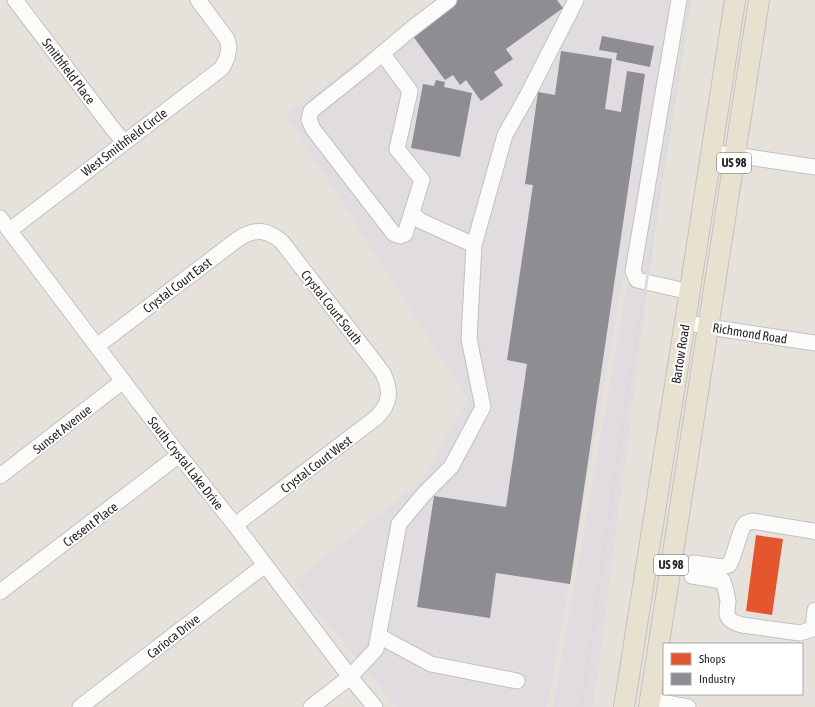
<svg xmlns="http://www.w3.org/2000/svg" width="815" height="707" viewBox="0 0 815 707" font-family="'Asap Condensed',sans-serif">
<rect width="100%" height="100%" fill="#e6e2db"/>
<g fill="#e0dcdf">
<path d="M437 0H672L547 707H397L293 582 422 480 468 399 286 115Z"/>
<path d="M678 0H685L593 707H553Z"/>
</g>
<path fill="#e4572e" d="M756 535 783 539 772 615 746 611Z"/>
<g fill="#8d8d92">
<path d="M454 0H557L563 8 506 49 513 59 494 72 503 85 481 101 466 80 460 85 453 75 445 80 410 32Z"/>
<path d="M602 36 654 46 650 67 616 60 617 53 599 50Z"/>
<path d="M561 51 612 59 605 109 621 112 627 71 645 74 570 584 496 573 490 618 417 607 434 496 506 507 527 364 507 360 533 185 525 184 538 92 555 95Z"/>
<path d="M436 80 445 82 444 87 472 93 460 157 411 148 423 84 434 86Z"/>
</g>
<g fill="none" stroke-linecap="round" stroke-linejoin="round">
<g stroke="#c2c1c2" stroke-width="17">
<g id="minor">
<path d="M15 0 113 129 124 142"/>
<path d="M679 0 662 99 642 219 633 271 637 280 690 292"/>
<path d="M383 54 410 91 397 149 422 180 405 234 400 236 394 234 313 129 309 119 311 111 365 68 410 30 449 0"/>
<path d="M711 153 735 155 815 167"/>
<path d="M412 213 421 221 474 245"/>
<path d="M0 218 179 455 235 525 350 677 375 707"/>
<path d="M10 230 222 68 227 58 229 47 227 39 198 0"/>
<path d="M685 322 709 327 815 343"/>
<path d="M97 346 238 239C255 228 267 229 282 242L383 373C391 390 391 403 377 417L235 525"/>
<path d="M0 476 123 381"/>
<path d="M690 570 692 576 723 581C725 587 727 594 728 601 728 604 727 607 727 611 726 620 734 623 742 625L800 633 813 629 815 610"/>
<path d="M690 570 694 563 723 567 729 565C735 556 740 527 746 523 747 523 752 521 752 521L813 531 815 532"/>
<path d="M0 592 179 455"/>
<path d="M379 636 431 664 517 681"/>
<path d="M650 700 688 707"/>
<path d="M80 707 265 565"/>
<path d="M311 707 350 677 376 649 399 524 424 494 451 467 483 407 469 339 474 245 505 135 527 96 576 0"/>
</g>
</g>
<g stroke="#c3c1bf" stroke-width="22">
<g id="major">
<path d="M624 707 685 322 735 0"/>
<path d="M649 707 759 0"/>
</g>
</g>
<use href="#minor" stroke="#fbfbfa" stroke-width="15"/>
<use href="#major" stroke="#e7e2cf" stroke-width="20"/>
<path stroke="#dcdbdd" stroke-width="3" d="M581 707 586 676 614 482 632 363 645 293 659 194 690 0"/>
</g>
<g text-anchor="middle" stroke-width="4" stroke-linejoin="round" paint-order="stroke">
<g fill="#fff" stroke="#676767" stroke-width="1">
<rect x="717" y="153" width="34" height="20" rx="3"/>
<rect x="654" y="555" width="34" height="20" rx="3"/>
</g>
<g font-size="12" font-weight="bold" fill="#262626">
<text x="734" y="167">US 98</text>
<text x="671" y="569">US 98</text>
</g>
<g font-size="13" fill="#262626" stroke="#fff">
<text transform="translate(69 71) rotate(53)" y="5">Smithfield Place</text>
<text transform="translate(124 142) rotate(-37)" y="5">West Smithfield Circle</text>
<text transform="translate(177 285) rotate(-37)" y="5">Crystal Court East</text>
<text transform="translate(332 307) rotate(52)" y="5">Crystal Court South</text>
<text transform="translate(750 333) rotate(9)" y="5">Richmond Road</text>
<text transform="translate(680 354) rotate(-81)" y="5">Bartow Road</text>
<text transform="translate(62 429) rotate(-38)" y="5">Sunset Avenue</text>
<text transform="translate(186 463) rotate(52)" y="5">South Crystal Lake Drive</text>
<text transform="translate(316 464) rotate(-37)" y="5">Crystal Court West</text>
<text transform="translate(90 524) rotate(-37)" y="5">Cresent Place</text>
<text transform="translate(173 636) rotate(-38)" y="5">Carioca Drive</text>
</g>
</g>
<rect x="663" y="643" width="140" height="52" fill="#ffffff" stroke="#a8a8a8"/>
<rect x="671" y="653" width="20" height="12" fill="#e4572e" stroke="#a8a8a8"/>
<text x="699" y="663" font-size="12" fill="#262626">Shops</text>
<rect x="671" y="673" width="20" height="12" fill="#8d8d92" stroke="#a8a8a8"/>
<text x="699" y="683" font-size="12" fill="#262626">Industry</text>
</svg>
